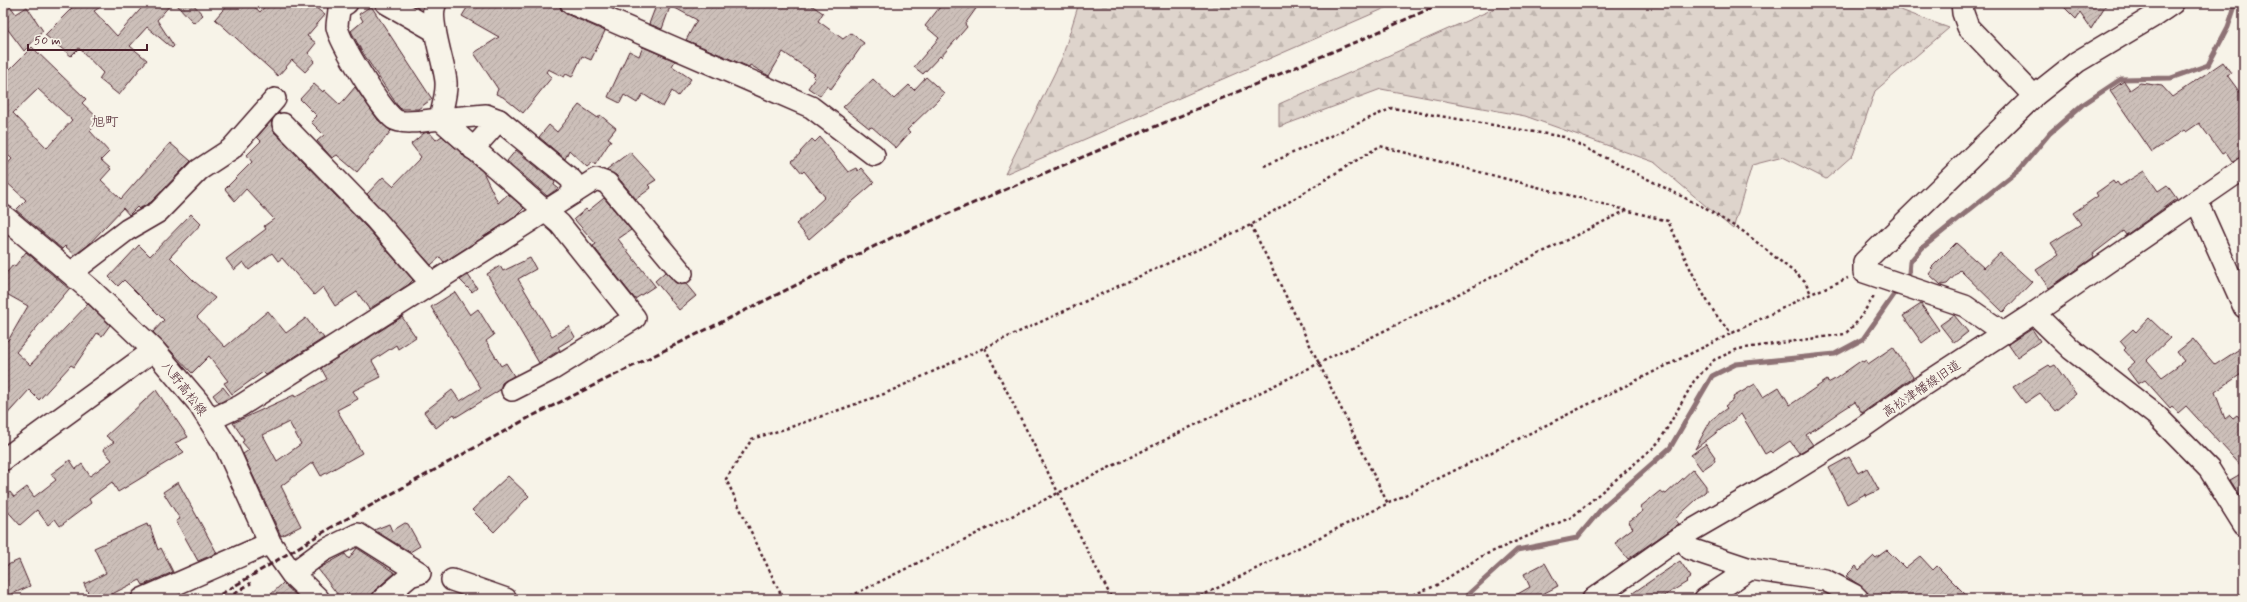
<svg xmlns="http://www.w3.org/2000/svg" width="2247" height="602" viewBox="0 0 2247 602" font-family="Mynerve,'Klee One',sans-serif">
<defs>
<pattern id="forest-firs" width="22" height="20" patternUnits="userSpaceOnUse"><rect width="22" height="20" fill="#ded4cc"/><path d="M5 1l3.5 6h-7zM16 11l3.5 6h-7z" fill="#c0b6af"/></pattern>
<pattern id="building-hatch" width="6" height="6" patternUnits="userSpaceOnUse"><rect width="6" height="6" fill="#ccbfb9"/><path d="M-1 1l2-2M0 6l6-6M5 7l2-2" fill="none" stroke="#b1a49f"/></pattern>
</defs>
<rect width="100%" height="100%" fill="#f7f3e8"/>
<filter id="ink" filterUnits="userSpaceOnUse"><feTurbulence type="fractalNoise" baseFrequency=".025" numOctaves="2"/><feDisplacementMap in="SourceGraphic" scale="8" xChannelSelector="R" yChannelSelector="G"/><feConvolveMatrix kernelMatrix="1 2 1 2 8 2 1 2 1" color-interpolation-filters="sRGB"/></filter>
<g filter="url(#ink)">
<g fill="url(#forest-firs)" stroke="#947a7c">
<path d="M1079 3H1397L1005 174 1062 58Z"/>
<path d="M1507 3H1882L1949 28 1875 91 1853 155 1826 179 1783 157 1752 165 1733 229 1654 162 1525 116 1381 89 1279 127V104Z"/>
</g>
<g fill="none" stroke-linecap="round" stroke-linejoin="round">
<g stroke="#8e7275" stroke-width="5">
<path d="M1904 281 1909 273 1910 262 1922 248 2020 169 2050 133 2082 105 2121 79 2171 78 2208 65 2228 27 2236 3"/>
<path d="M1463 599 1517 550 1577 538 1603 507 1670 448 1712 376 1736 364 1835 354 1863 339 1898 289"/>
</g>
</g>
<g fill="url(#building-hatch)" stroke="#4a1f2b" fill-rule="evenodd">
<path d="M3 3H8L16 14 27 7 43 31 24 51 3 23Z"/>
<path d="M77 3H107L94 11 117 36 146 3H172L157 20 174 46 172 48 147 27 130 46 147 60 119 95 99 79 103 73 79 48 71 56 45 35Z"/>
<path d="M175 3H192L203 15 194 23Z"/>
<path d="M229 3H250L260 12 268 3H310L325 15 307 36 316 43 308 53 315 61 305 72 292 60 278 76 215 19Z"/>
<path d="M470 3H559L561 10 566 14 605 31 591 60 582 56 572 77 566 74 564 77 548 69 546 72 552 77 523 113 503 97 496 94 498 89 474 53 499 37 462 16Z"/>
<path d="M657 3 670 7 662 29 649 24Z"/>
<path d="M666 3H808L823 13 818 21 843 39 851 33 864 43 831 89 827 86 820 96 808 88 815 78 813 76 815 74 783 52 769 76 750 65 749 67 686 40 697 20Z"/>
<path d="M943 3H980L965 24 967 27 941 57 940 56 923 74 914 67 939 38 925 26Z"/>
<path d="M2060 3H2107L2091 29 2080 13 2076 19Z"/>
<path d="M371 6 432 99 418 109H401L397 105 361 50 351 31 363 21 359 14Z"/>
<path d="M32 47 86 99 82 103 100 120 90 131 109 152 101 160 111 169 101 180 121 199 170 143 191 161 151 202 139 209 137 207 129 215 123 208 87 246 75 255 65 246 62 249 16 210 26 200 3 179V169L12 159 3 150V76ZM38 89 72 120 47 148 13 113Z"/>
<path d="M643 47 675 61 672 66 691 79 678 96 672 91 663 107 643 94 637 103 624 95 620 103 608 97 629 51 639 56Z"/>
<path d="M2223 62 2231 73 2227 75 2244 98V156L2232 161 2226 152 2222 154 2199 123 2186 132 2184 130 2152 152 2110 91 2124 81 2130 90 2140 83 2162 86 2172 97Z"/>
<path d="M926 77 944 93 943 95 907 130 910 132 896 148 872 127 869 128 843 107 873 79 894 99 909 85 914 90Z"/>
<path d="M314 84 323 92 324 90 340 105 355 87 378 120 391 131 357 172 337 155 332 158 317 141 324 135 311 122 317 116 300 99Z"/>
<path d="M579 105 598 118 600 115 616 128 608 138 611 140 595 165 593 162 587 167 569 150 565 159 539 137 549 125 557 132Z"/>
<path d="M271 121 274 132 367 228 413 280 408 285 369 309 357 292 335 306 323 287 314 295 282 258 278 261 272 253 249 270 243 262 234 270 226 259 266 229 264 226 274 219 246 189 235 201 225 189 252 162 247 155 261 141 257 137Z"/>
<path d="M429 132 436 140 442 136 483 172 498 203 508 194 524 208 515 217 444 262 440 257 431 265 367 194 383 177 393 186 421 157 411 144 424 133Z"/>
<path d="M820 137 848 172 856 168 858 171 861 168 874 183 809 239 796 224 825 197 804 171 802 173 792 161 801 153 800 152 812 139 815 142Z"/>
<path d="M516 150 555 182 554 185 558 188 556 190 547 196 507 161Z"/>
<path d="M630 152 656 180 648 185 651 188 636 199 616 175 606 170Z"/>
<path d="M2144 171 2158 191 2167 185 2177 199 2126 235 2123 231 2093 254 2094 257 2049 288 2036 270 2059 255 2051 243 2081 224 2073 213 2098 196 2096 193 2113 181 2115 184 2117 182 2120 186Z"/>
<path d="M604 198 631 230 618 239 655 286 635 299 593 246 596 244 574 219 586 209 588 211Z"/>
<path d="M191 214 201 224 170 257 195 282 215 298 197 317 225 347 268 311 286 333 306 318 318 334 320 333 324 338 266 375 263 372 232 394 224 383 228 381 209 356 192 373 153 332 164 320 124 280 118 286 109 277 139 245 150 256Z"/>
<path d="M1956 243 1984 268 2000 253 2032 282 2003 312 1960 270 1947 284 1941 285 1929 274 1933 269 1931 268Z"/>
<path d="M26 252 69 289 16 352 30 365 88 304 110 325 102 336 97 333 74 367 71 365 39 400 29 390 3 419V341L5 343 9 339 28 306 3 292V277L13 265 15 266Z"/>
<path d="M530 258 536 269 518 279 552 336 569 326 575 337 558 347 560 350 539 363 487 274 500 266 503 271Z"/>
<path d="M665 272 678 284H686L696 296 679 310 655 281Z"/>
<path d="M468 275 477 288 472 292 460 280Z"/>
<path d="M455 292 470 315 478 309 494 335 486 341 501 366 506 363 514 376 502 383 500 390 456 417 454 414 436 428 424 412 452 390 460 401 481 388 431 307Z"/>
<path d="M1921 304 1939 330 1922 343 1903 316Z"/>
<path d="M1954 315 1968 332 1954 343 1940 325Z"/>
<path d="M402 317 416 337 398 349 396 345 372 361 381 377 353 391 358 399 337 410 362 453 321 476 313 462 281 486 301 526 281 536 243 454 249 450 242 442 244 441 242 436 233 423 294 395 295 397 327 379 321 368ZM289 422 301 444 277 461 263 435Z"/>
<path d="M2149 318 2170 338 2147 360 2162 377 2184 361 2177 352 2193 339 2215 365 2244 346V372L2215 392 2225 419 2230 415 2233 418 2237 415 2244 423V469L2186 406 2178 413 2172 406 2170 408 2145 380 2138 384 2127 369 2135 362 2124 350 2126 348 2120 341 2133 329 2136 332Z"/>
<path d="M2032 329 2040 341 2017 357 2008 344Z"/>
<path d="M1893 347 1913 377 1862 413 1855 402 1841 411 1806 435 1813 445 1799 453 1790 441 1772 453 1770 451 1765 454 1741 414 1695 449 1711 420 1727 408 1725 406 1734 399 1733 397 1755 384 1763 397 1779 387 1790 405 1827 380 1828 383 1835 379 1862 360 1863 362 1866 360 1868 364Z"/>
<path d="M2049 365 2051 367 2055 365 2076 394 2055 411 2040 393 2025 403 2013 387Z"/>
<path d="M223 387 231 397 219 403 213 395Z"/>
<path d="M156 390 188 437 175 443 184 452 118 492 112 482 89 499 91 503 60 526 55 519 48 525 37 510 20 525 3 506V497L10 492 14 497 27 487 34 497 56 480 51 474 70 460 76 469 82 464 90 476 112 460 103 449 114 442 106 436Z"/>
<path d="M1706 444 1715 457 1714 458 1715 461 1702 470 1691 455Z"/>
<path d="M1849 457 1858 473 1867 468 1879 490 1866 496 1865 494 1847 504 1829 468Z"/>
<path d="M1693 469 1706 486V491L1675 519 1679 524 1628 559 1615 543 1618 541 1617 540 1633 528 1628 522 1643 511 1640 507 1660 491 1666 494Z"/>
<path d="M2244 472V502L2230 480Z"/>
<path d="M508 476 529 496 494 532 472 510Z"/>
<path d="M178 482 217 553 198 561 176 521 180 519 163 492Z"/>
<path d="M405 523 408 524 420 546 410 552 374 530 389 524 392 531Z"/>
<path d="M147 524 148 527 150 526 158 550 161 548 173 572 143 585 140 580 112 594 114 599H91L84 584 106 573 94 548Z"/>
<path d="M357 548 395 573 375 590 371 599H341L318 569 345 554 349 559Z"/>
<path d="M1887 550 1905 568 1920 556 1933 570 1937 566 1970 599H1870L1862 587 1846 576 1856 566 1859 570 1874 556 1876 558Z"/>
<path d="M19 560 30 586 3 598V567Z"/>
<path d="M1680 561 1691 577 1686 581 1687 582 1659 599H1624Z"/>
<path d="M1545 563 1558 586 1533 599H1509L1530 587 1524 574Z"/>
<path d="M283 583 300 599H266Z"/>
</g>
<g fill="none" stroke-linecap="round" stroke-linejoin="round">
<g stroke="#4a1f2b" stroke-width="24">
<g id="minor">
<path d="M347 3 339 8C339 14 337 21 337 27 340 43 381 109 394 119 402 125 430 120 440 119L560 224 635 318 553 369 512 390"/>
<path d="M386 3 435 31"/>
<path d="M436 3C427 18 445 64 446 82 447 94 442 108 440 119L486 115 499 120"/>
<path d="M571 3 811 107 874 155"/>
<path d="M1962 3 1963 13 1968 27 2034 96"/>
<path d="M283 124 376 220 432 284"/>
<path d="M473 149 499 120 572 180 574 193"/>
<path d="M2197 202 2244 307"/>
<path d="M71 273 127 230 158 212 199 170 231 149 275 99"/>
<path d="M2034 313 2071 349 2157 416 2209 469 2244 525"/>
<path d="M2004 333 1965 306 1864 272V262L2034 96 2077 62 2154 16 2173 3"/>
<path d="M210 420 240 406 596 179 607 183 682 273"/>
<path d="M3 460 154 350"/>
<path d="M1682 536 1690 549 1750 569 1825 580 1854 595 1858 599"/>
<path d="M292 574 323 551 358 534 420 573 410 576 383 599"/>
<path d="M452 580 506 599"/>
<path d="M142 599 270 543"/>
<path d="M1593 599 1682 536 1777 481 1859 430 1916 390 2034 313 2244 168"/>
<path d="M1705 599 1750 569"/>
</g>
</g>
<g stroke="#4a1f2b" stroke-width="25">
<path id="major" d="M3 216 93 292 154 350 198 402 226 446 270 543 292 574 318 599"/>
</g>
<g stroke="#4a1f2b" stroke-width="2.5" stroke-dasharray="3 3" stroke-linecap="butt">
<path d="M1264 166 1392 108 1564 137 1701 206 1744 232 1805 281 1811 294"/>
<path d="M1251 225 1388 504"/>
<path d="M985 348 1112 599"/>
<path d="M783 599 726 479 752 439 788 428 884 394 1251 225 1380 146 1668 221C1683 252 1707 312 1732 333"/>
<path d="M845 599 1625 211"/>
<path d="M1195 599 1811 294 1848 278"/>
<path d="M1402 599 1435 586 1480 557 1572 517 1653 448 1661 439 1694 381 1714 360 1738 349 1845 334 1857 322 1875 295"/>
</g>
<use href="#minor" stroke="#f7f3e8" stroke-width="21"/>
<use href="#major" stroke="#f7f3e8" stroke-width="22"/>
<g stroke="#4a1f2b" stroke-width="3" stroke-dasharray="6 3" stroke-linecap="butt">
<path d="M213 599 332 527 530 417 893 237 1365 38 1442 3"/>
<path d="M226 599 251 583"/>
</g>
</g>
</g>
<g text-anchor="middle" stroke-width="4" stroke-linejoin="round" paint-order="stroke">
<g font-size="13" fill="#4a1f2b" stroke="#f7f3e8">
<text transform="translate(185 388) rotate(52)" y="5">八野高松線</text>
<text transform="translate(1921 388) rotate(-34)" y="5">高松津幡線旧道</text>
</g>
<g font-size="14" fill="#4a1f2b" stroke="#f7f3e8">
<text x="105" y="126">旭町</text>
</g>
</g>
<rect width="2247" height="602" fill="none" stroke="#f7f3e8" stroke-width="16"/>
<rect x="8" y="8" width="2231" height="586" fill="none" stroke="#4a1f2b" stroke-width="1.5" filter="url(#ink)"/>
<path d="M28 44v6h119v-6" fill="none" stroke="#4a1f2b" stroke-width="2"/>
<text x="34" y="44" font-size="12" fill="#4a1f2b" stroke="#f7f3e8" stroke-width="3" paint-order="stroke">50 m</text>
</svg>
